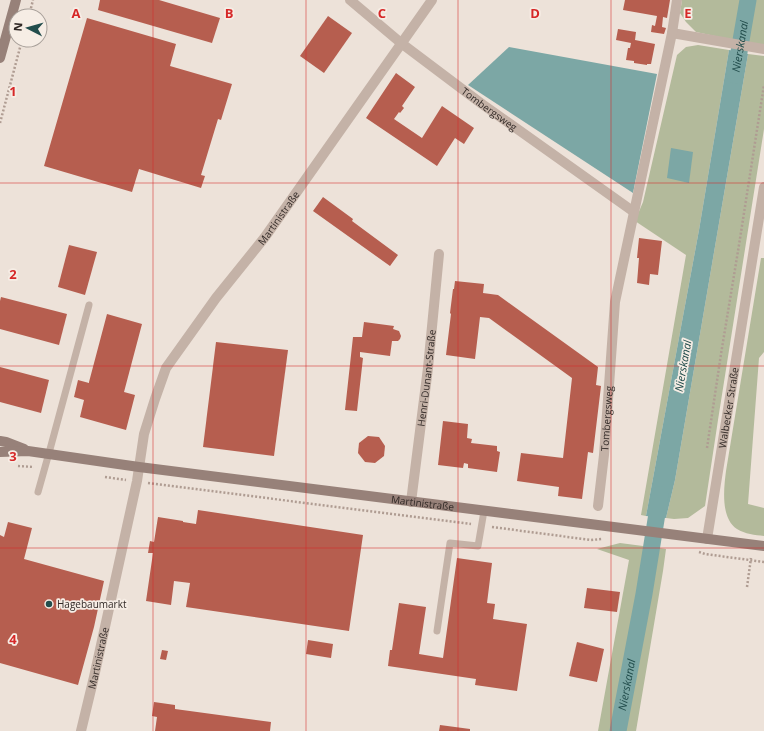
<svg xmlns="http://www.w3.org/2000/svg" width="764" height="731" viewBox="0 0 764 731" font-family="'Open Sans',sans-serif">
<rect width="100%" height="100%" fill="#ede2d9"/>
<g fill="#b3ba9b">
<path d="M682 0H764V45L724 38 696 32 686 22 680 13Z"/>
<path d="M698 45 729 50 699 230 646 516 641 515 686 255 635 221 643 202 677 55 686 47Z"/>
<path d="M748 54 764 56V129L718 420 705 506 688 518 674 519 666 518 675 480Z"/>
<path d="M761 258H764V352L759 358 748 504 764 508V536C755 535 745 534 737 529 720 518 724 487 726 471Z"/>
<path d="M620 543 666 549 663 571 636 731H598L629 560 597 549Z"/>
</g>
<g fill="#7ca7a5">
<path d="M509 47 657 74 633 193 468 85Z"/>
<path d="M729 50 748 54 675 480 666 518 646 516 699 230Z"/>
<path d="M671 148 693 152 689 183 667 178Z"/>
</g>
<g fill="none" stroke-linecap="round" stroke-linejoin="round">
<g stroke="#7ca7a5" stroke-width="17">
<path id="s1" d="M735 75 748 0"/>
<path id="s2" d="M618 731 644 594 660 495"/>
</g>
</g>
<g fill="#b65e4f">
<path d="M100 0H159L220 18 212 43 98 10Z"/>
<path d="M625 0H670L667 18 663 17 662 27 666 28 664 34 651 32 652 25 655 26 657 16 623 10Z"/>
<path d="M328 16 352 33 324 73 300 56Z"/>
<path d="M87 18 176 44 170 66 232 84 221 120 218 119 201 175 205 176 201 188 139 169 132 192 44 166Z"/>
<path d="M618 29 636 32 635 40 655 44 651 64H647V65L634 63V61L626 60 628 48H630L631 43 616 40Z"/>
<path d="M396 73 415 87 402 106 404 108 400 113 399 112 394 119 422 138 442 106 474 128 464 144 455 138 437 166 366 118Z"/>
<path d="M323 197 353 219 352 221 398 255 390 266 313 211Z"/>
<path d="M639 238 662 241 658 275 650 274 649 285 637 283 639 258H637Z"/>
<path d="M69 245 97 252 85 295 58 287Z"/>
<path d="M455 281 484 284 483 293 498 295 598 367 596 385 601 386 593 453 588 452 582 499 558 496 559 487 517 481 521 453 563 458 572 378 489 318 480 317 475 359 446 355 451 314 450 313 453 289H454Z"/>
<path d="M1 297 67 314 59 345 0 329V301Z"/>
<path d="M107 314 142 324 124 392 135 395 126 430 80 417 84 400 74 397 78 380 89 383V382Z"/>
<path d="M364 322 394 326 393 329 399 331 401 336 400 339 398 341H392L390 356 360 352V357L363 358 357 411 345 410 353 337H362Z"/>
<path d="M216 342 288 350 274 456 203 447Z"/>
<path d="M0 367 49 380 41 413 0 402Z"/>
<path d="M443 421 468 424 467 438 472 439 471 443 497 446V451L500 452 497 472 468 468V464L464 463 463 468 438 465Z"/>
<path d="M368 436 379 437 385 446 384 456 375 463 365 462 358 453 359 443Z"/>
<path d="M198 510 363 535 349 631 186 607 190 583 174 581 171 605 146 601 153 553H148L150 541 154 542 158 517 183 521V522L196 524Z"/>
<path d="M8 522 32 528 24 559 104 581 94 627 78 685 0 663V535L4 537Z"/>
<path d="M457 558 492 563 487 603 495 604 493 619 527 624 517 691 475 685 476 679 388 666 390 650H392L399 603 426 607 419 654 443 658Z"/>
<path d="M587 588 620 592 617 612 584 608Z"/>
<path d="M308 640 333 644 331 658 306 654Z"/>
<path d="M577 642 604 649 597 682 569 676Z"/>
<path d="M162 650 168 651 166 660 160 659Z"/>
<path d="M154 702 175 705V709L271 722 270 731H155L157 717 152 716Z"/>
<path d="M440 725 470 729V731H439Z"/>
</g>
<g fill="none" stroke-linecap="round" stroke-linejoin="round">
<g stroke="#af9c92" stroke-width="2.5" stroke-dasharray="2 2" stroke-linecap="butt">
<path d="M29 16 33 0"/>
<path d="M0 123 22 40"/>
<path d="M707 448 721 354 739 245 764 85"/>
<path d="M18 466 34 467"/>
<path d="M105 477 126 480"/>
<path d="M148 483 471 524"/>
<path d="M492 527 591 540 602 539"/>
<path d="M699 552 705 554 764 562"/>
<path d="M747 587 751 558"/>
</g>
<g stroke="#c4b2a7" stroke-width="7">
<path d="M38 492 49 453 89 305"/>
<path d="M437 631 450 543 478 546 484 511"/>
</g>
<g stroke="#c4b2a7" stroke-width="10">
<path id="s3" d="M350 0 401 43 482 104 634 212"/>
<path d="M672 33 764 49"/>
<path id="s4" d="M411 502 428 368 439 254"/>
<path id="s5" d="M598 506 604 455 615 302 672 33 677 0"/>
<path id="s6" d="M707 539 764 187"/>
<path id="s7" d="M81 731 94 677 137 481 144 434 155 399 166 368 216 298 265 237 432 0"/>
</g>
<g stroke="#978179" stroke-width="10">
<path d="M0 58 16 0"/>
<path d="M0 441 6 442 24 449"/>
<path id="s8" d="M0 452 28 451 139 467 764 546"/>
</g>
</g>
<path fill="none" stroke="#d62828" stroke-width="1" stroke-opacity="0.55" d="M153 0V731M306 0V731M458 0V731M611 0V731M0 183H764M0 366H764M0 548H764"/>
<circle fill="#224d4c" stroke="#f6ede5" stroke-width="1.5" cx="49" cy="604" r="4"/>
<g text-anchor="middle" stroke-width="3.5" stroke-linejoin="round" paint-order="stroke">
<g font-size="10" fill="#312926" stroke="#f6ede5">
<text dy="4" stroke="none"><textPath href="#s3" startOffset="177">Tombergsweg</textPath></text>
<text dy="4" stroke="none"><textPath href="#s7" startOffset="561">Martinistraße</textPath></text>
<text dy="4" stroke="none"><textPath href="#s4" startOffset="125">Henri-Dunant-Straße</textPath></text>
<text dy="4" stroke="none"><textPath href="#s6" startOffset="133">Walbecker Straße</textPath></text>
<text dy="4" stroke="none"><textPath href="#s5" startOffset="88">Tombergsweg</textPath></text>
<text dy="4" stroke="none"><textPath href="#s8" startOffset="426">Martinistraße</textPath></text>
<text dy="4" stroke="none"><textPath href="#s7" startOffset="75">Martinistraße</textPath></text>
</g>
<g font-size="10" fill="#312926" stroke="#f6ede5" text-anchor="start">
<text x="57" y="608">Hagebaumarkt</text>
</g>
<g font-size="11" font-style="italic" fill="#224d4c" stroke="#f6ede5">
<text dy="4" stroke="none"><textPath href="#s1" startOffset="29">Nierskanal</textPath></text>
<text transform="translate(683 366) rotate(-80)" y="4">Nierskanal</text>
<text dy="4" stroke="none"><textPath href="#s2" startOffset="47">Nierskanal</textPath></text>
</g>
</g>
<g font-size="13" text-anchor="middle" font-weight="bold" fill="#d62828" stroke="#f6ede5" stroke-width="3.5" stroke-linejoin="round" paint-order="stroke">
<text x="76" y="18">A</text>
<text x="229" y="18">B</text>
<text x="382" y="18">C</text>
<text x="535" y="18">D</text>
<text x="688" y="18">E</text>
<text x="13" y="96">1</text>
<text x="13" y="279">2</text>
<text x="13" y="461">3</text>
<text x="13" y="644">4</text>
</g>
<g transform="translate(28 28) rotate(276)"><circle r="19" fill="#f6ede5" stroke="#a79f99"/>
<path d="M0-3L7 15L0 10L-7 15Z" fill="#224d4c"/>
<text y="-6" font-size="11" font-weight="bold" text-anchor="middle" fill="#312926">N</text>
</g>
</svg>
